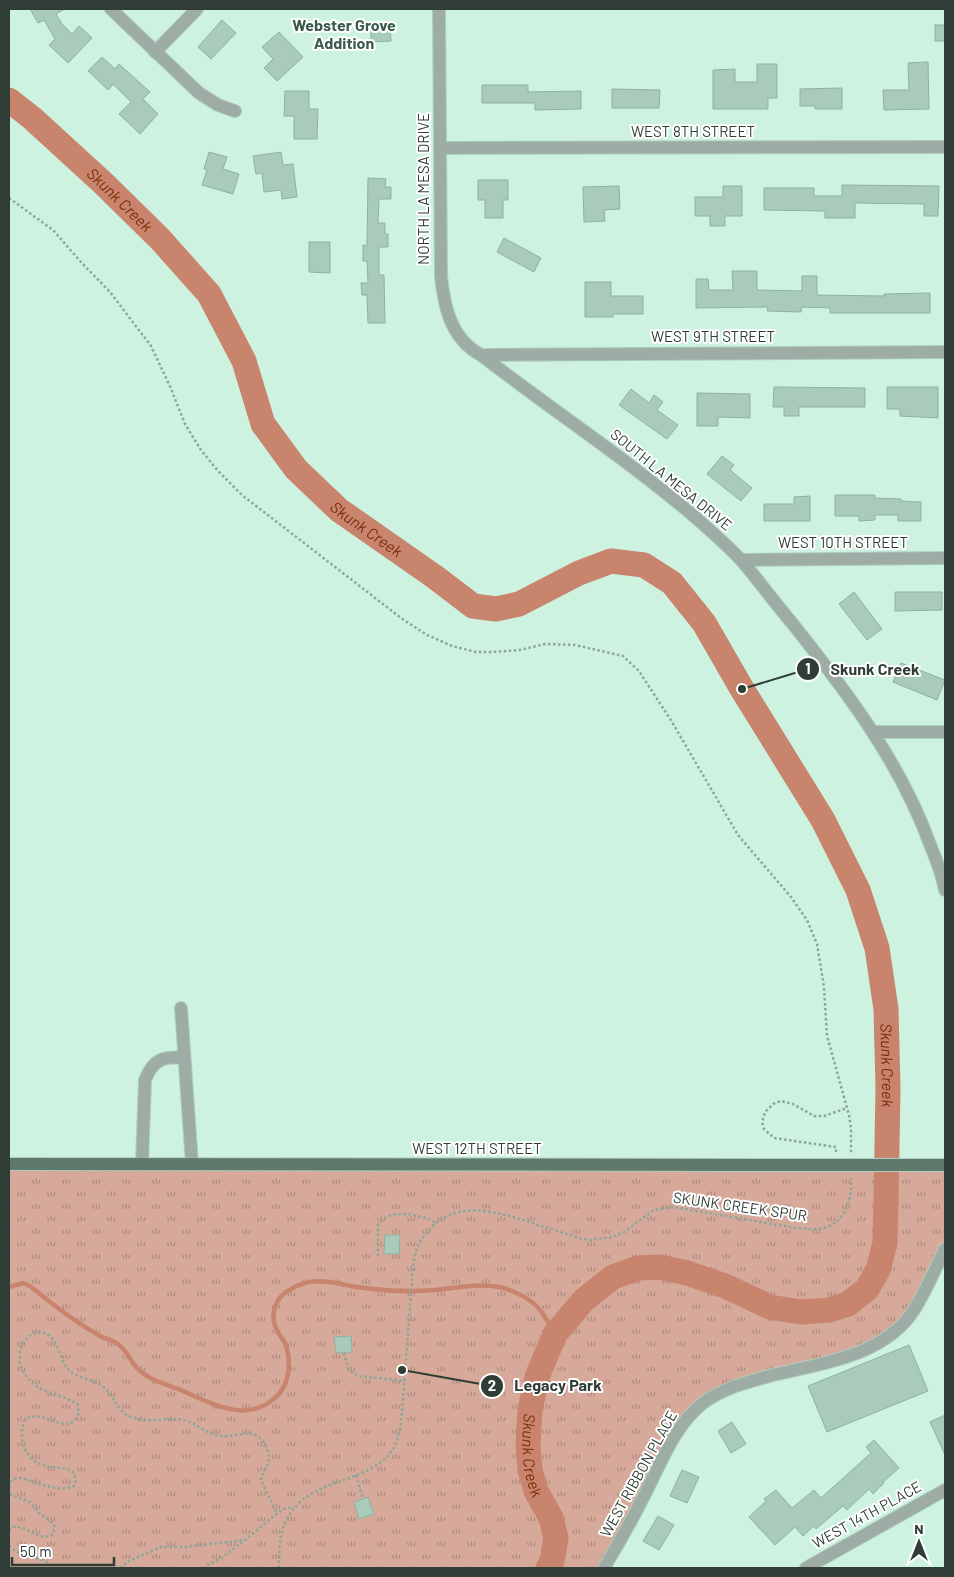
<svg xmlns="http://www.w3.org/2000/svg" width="954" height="1577" viewBox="0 0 954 1577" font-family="Barlow,sans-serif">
<defs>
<pattern id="park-tufts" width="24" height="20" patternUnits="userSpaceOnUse" patternTransform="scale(1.25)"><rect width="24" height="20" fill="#d6a99a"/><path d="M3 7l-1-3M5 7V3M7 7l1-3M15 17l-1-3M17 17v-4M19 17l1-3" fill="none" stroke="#ae8b7e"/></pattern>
</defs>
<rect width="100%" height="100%" fill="#cef2e0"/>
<path fill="url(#park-tufts)" d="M9 1164 945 1165V1249L914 1310 888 1337 713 1397 673 1441 604 1568H9Z"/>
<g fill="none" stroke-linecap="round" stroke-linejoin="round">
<path stroke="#c8846c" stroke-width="4.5" d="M9 1287 23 1283 30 1286C52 1304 75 1322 100 1336 106 1339 112 1340 118 1344 127 1350 130 1362 139 1370 151 1381 168 1385 183 1391 210 1403 243 1422 271 1401 277 1397 282 1391 285 1384 290 1372 290 1355 285 1343 283 1339 279 1335 277 1330 269 1315 275 1297 291 1289 318 1274 336 1285 364 1288 387 1291 412 1292 435 1290 456 1288 478 1283 499 1287 513 1290 532 1299 541 1311 546 1318 550 1326 555 1334"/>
<path stroke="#c8846c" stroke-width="25" id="s1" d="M9 100 32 118 103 183 160 239 209 294 244 361 263 424 296 469 339 510 435 577 473 606 496 609 519 604 579 573 611 561 644 565 672 583 704 623 742 689 823 820 858 890 877 948 886 1009 888 1088 886 1202 885 1243 878 1270 867 1289 848 1304 829 1310 801 1312 770 1307 725 1286 687 1273 660 1267 638 1268 613 1277 584 1300 555 1334 537 1377 530 1410 528 1445 530 1470 536 1491 551 1518 556 1538 552 1561 548 1568"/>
</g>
<g fill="#a9cbba" stroke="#8fb1a0">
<path d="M30 9H65L56 14 62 24 72 34 79 26 92 38 68 63 49 45 55 39 44 20 38 23Z"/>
<path d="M222 20 236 33 211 59 198 47Z"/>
<path d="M371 23H390L391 41 371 42Z"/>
<rect x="935" y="25" width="10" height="16"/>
<path d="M279 32 303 57 277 81 264 68 273 59 262 47Z"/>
<path d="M102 57 115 69 119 64 150 92 143 99 158 114 140 134 119 114 131 102 113 84 108 90 88 71Z"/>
<path d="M928 62 929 109 884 110 883 90H909L908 63Z"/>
<path d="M757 64H777V98H768V109H713V70L735 69V82H757Z"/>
<path d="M482 85H528V92L581 91V109L535 110V103H482Z"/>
<path d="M842 88V109H815V106H800V89Z"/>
<path d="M612 89 660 90 659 108H612Z"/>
<path d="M285 91H309V109H318L317 139H294V116H284Z"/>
<path d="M209 152 227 157 223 169 239 174 233 194 202 185 207 170 204 169Z"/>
<path d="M281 152 283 165 293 164 297 197 282 199 281 190 264 192 262 173 256 174 253 156Z"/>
<path d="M368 178 386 179 385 187H391V199H379L378 223H385V234H388V247H379V275H384L385 323H368L367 295H362L361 283H368L367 261H363V245L367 246Z"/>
<path d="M478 180H508V200H503V218H485V200H478Z"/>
<path d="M842 185 939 186 938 216H924V204L855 203V218H825V211L764 210V188H814V196H842Z"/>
<path d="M619 186 620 209 604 210 605 221 584 222 583 187Z"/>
<path d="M723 186H742V216H725V226H710V216H695V197H723Z"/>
<path d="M504 238 541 258 534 272 497 252Z"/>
<path d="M309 242H330V273L309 272Z"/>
<path d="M732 271H757V290L802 291V276H817V295L884 296V294L930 293V313H830V308L802 307 801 312 767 311 768 307 696 308V279H708L709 290H733Z"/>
<path d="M585 282H611V296H643V314H613V317H585Z"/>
<path d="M774 387 865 388V407H799V416H784V407H773Z"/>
<path d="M887 387H938V418L900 416V409H887Z"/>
<path d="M631 389 649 403 654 395 663 402 657 410 678 425 667 439 619 405Z"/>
<path d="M697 393 750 394V418L718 417V426H697Z"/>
<path d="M722 456 734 465 730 470 752 488 741 501 707 474Z"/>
<path d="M835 495H875V498L901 499V501L921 502V521H898V515H875V520L859 521V516H835Z"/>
<path d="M810 496V521H764V504H794V497Z"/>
<path d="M854 592 882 629 867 640 839 604Z"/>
<path d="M895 592H942V610L895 611Z"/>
<path d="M901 663 945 680 937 700 893 682Z"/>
<path d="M385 1235H400L399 1254H384Z"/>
<path d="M351 1336 352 1352 336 1353 334 1337Z"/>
<path d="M909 1345 928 1391 827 1432 808 1386Z"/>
<path d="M945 1415V1455L930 1422Z"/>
<path d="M732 1422 746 1444 731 1453 718 1431Z"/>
<path d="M874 1440 899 1468 883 1482 884 1483 873 1494 869 1489 847 1510 843 1506 816 1529 814 1526 803 1536 795 1527 775 1545 749 1517 766 1501 764 1499 776 1490 792 1508 814 1490 821 1498 871 1453 866 1447Z"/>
<path d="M682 1470 699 1477 687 1503 670 1496Z"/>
<path d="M368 1497 374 1514 359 1519 354 1502Z"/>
<path d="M658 1516 674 1525 659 1550 643 1541Z"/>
</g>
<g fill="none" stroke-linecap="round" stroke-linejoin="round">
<g stroke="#aecebe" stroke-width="14">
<g id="minor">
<path d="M111 9 199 93 218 105 235 111"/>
<path d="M439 9 441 276C444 307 451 339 481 355 552 410 627 459 695 517 711 531 728 546 742 561 759 581 775 603 792 623 847 692 901 763 931 847 937 861 942 875 945 890"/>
<path d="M155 52 197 9"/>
<path d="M440 148 945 147"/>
<path d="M481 355 945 352"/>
<path d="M741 560 945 558"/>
<path d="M873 732H945"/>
<path d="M181 1008 192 1164"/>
<path d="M142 1164 145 1080C153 1060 162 1056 184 1058"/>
<path d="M604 1568C619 1543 633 1518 646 1492 662 1461 675 1425 703 1403 725 1387 751 1381 777 1374 825 1363 885 1355 914 1310 926 1291 935 1269 945 1249"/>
<path d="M806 1568 945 1490"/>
</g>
</g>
<g stroke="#aecebe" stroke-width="14">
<g id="major">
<path d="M9 1164 824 1165"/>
<path d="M921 1165H945"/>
</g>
</g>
<g stroke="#8ca699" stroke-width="2.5" stroke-dasharray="2.5 2.5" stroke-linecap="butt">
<path d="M9 198 53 230 80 261 110 292 151 346 169 384 185 424 201 450 218 471 242 495 401 618 427 635 452 646 476 652H492L520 650 545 644 575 645 623 656 639 671 672 722 738 835 791 897 807 920 817 944 824 987 827 1036 849 1115 851 1128V1153"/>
<path d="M836 1152V1147L774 1138 764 1129 762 1122 765 1112 773 1104 781 1101 793 1104 814 1116H824L847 1108"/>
<path d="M378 1256V1225C382 1221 386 1216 392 1215 404 1212 426 1216 436 1223"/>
<path d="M344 1353 348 1369 358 1376 405 1381"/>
<path d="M356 1475 363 1499"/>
<path d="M9 1487C10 1481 13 1478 20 1478 23 1478 28 1480 31 1481 43 1485 61 1492 74 1486 77 1481 76 1476 72 1471 64 1467 55 1468 46 1466 31 1463 22 1449 22 1434 22 1400 54 1426 68 1424 74 1423 76 1418 79 1413L78 1405C55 1390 37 1396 22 1369 14 1354 26 1327 45 1333 58 1338 59 1358 67 1368 77 1380 95 1378 106 1389 115 1398 118 1412 131 1417 148 1424 166 1417 184 1420 197 1423 208 1436 222 1436 232 1437 243 1432 252 1434 263 1436 270 1450 269 1460 268 1466 264 1472 261 1478V1480L277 1514"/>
<path d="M9 1489 10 1494 30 1502 40 1514 53 1523 55 1528 52 1535C35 1542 29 1524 12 1527L9 1530"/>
<path d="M9 1546C20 1558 48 1557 54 1568"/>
<path d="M207 1565 220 1559 245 1540"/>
<path d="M9 1568H11"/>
<path d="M120 1568 127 1562 161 1547H186L245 1540 275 1515 284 1509 294 1507"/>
<path d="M279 1568C279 1553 279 1537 285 1523 306 1476 363 1487 391 1452 397 1445 399 1433 401 1424L413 1267C414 1260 415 1253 417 1248 420 1240 425 1235 430 1229 457 1199 499 1212 532 1223 548 1228 564 1233 580 1238L590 1240 612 1237 624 1232 654 1210 673 1207 796 1228C803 1228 810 1230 817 1229 844 1227 852 1202 851 1178"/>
</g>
<use href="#minor" stroke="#9daca4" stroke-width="12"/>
<use href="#major" stroke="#5e796c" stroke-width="12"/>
<g stroke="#aecebe" stroke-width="14" stroke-linecap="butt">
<path id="major-bridge" d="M824 1165H921"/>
</g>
<use href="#major-bridge" stroke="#5e796c" stroke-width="12"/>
</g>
<g text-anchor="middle" stroke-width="4" stroke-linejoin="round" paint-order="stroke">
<g font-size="15" fill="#2f3d36" stroke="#fff">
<text x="693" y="137">WEST 8TH STREET</text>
<text transform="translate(424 189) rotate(-90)" y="5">NORTH LA MESA DRIVE</text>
<text x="713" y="342">WEST 9TH STREET</text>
<text transform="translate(671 480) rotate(39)" y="5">SOUTH LA MESA DRIVE</text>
<text x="843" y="548">WEST 10TH STREET</text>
<text x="477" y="1154">WEST 12TH STREET</text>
<text transform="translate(740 1207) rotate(8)" y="5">SKUNK CREEK SPUR</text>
<text transform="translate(639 1474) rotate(-61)" y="5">WEST RIBBON PLACE</text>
<text transform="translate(867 1515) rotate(-29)" y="5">WEST 14TH PLACE</text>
</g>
<g font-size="16" font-weight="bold" fill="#3b5a4b" stroke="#fff">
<text x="344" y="31">Webster Grove<tspan x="344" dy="18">Addition</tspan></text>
</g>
<g font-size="16" font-style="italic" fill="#7f2d0a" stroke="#fff">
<text dy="6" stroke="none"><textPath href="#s1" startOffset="149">Skunk Creek</textPath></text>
<text dy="6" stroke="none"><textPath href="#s1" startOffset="569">Skunk Creek</textPath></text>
<text dy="6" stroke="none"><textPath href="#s1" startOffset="1454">Skunk Creek</textPath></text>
<text dy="6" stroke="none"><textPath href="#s1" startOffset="2159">Skunk Creek</textPath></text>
</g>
</g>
<path fill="none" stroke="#2f3d36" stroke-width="2" d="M742 689L808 669M402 1370L492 1386"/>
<g fill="#2f3d36" stroke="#fff" stroke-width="2">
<circle cx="742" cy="689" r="5"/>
<circle cx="402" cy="1370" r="5"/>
<circle cx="808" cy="669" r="12"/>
<circle cx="492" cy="1386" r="12"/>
</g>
<g font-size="15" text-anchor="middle" font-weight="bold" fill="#fff">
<text x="808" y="674">1</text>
<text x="492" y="1391">2</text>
</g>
<g font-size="16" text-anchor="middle" font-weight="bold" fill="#2f3d36" stroke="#fff" stroke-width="4" stroke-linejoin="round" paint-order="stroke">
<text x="875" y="675">Skunk Creek</text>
<text x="558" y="1391">Legacy Park</text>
</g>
<rect width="954" height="1577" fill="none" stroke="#2f3d36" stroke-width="20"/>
<g transform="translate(919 1542)" stroke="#ffffff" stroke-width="4" paint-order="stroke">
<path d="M0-4L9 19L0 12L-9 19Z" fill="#2f3d36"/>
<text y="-8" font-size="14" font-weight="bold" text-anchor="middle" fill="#2f3d36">N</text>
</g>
<path d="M12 1557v8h102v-8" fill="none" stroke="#2f3d36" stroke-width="2.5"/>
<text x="20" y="1557" font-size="15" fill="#2f3d36" stroke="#ffffff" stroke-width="4" paint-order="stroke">50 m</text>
</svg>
